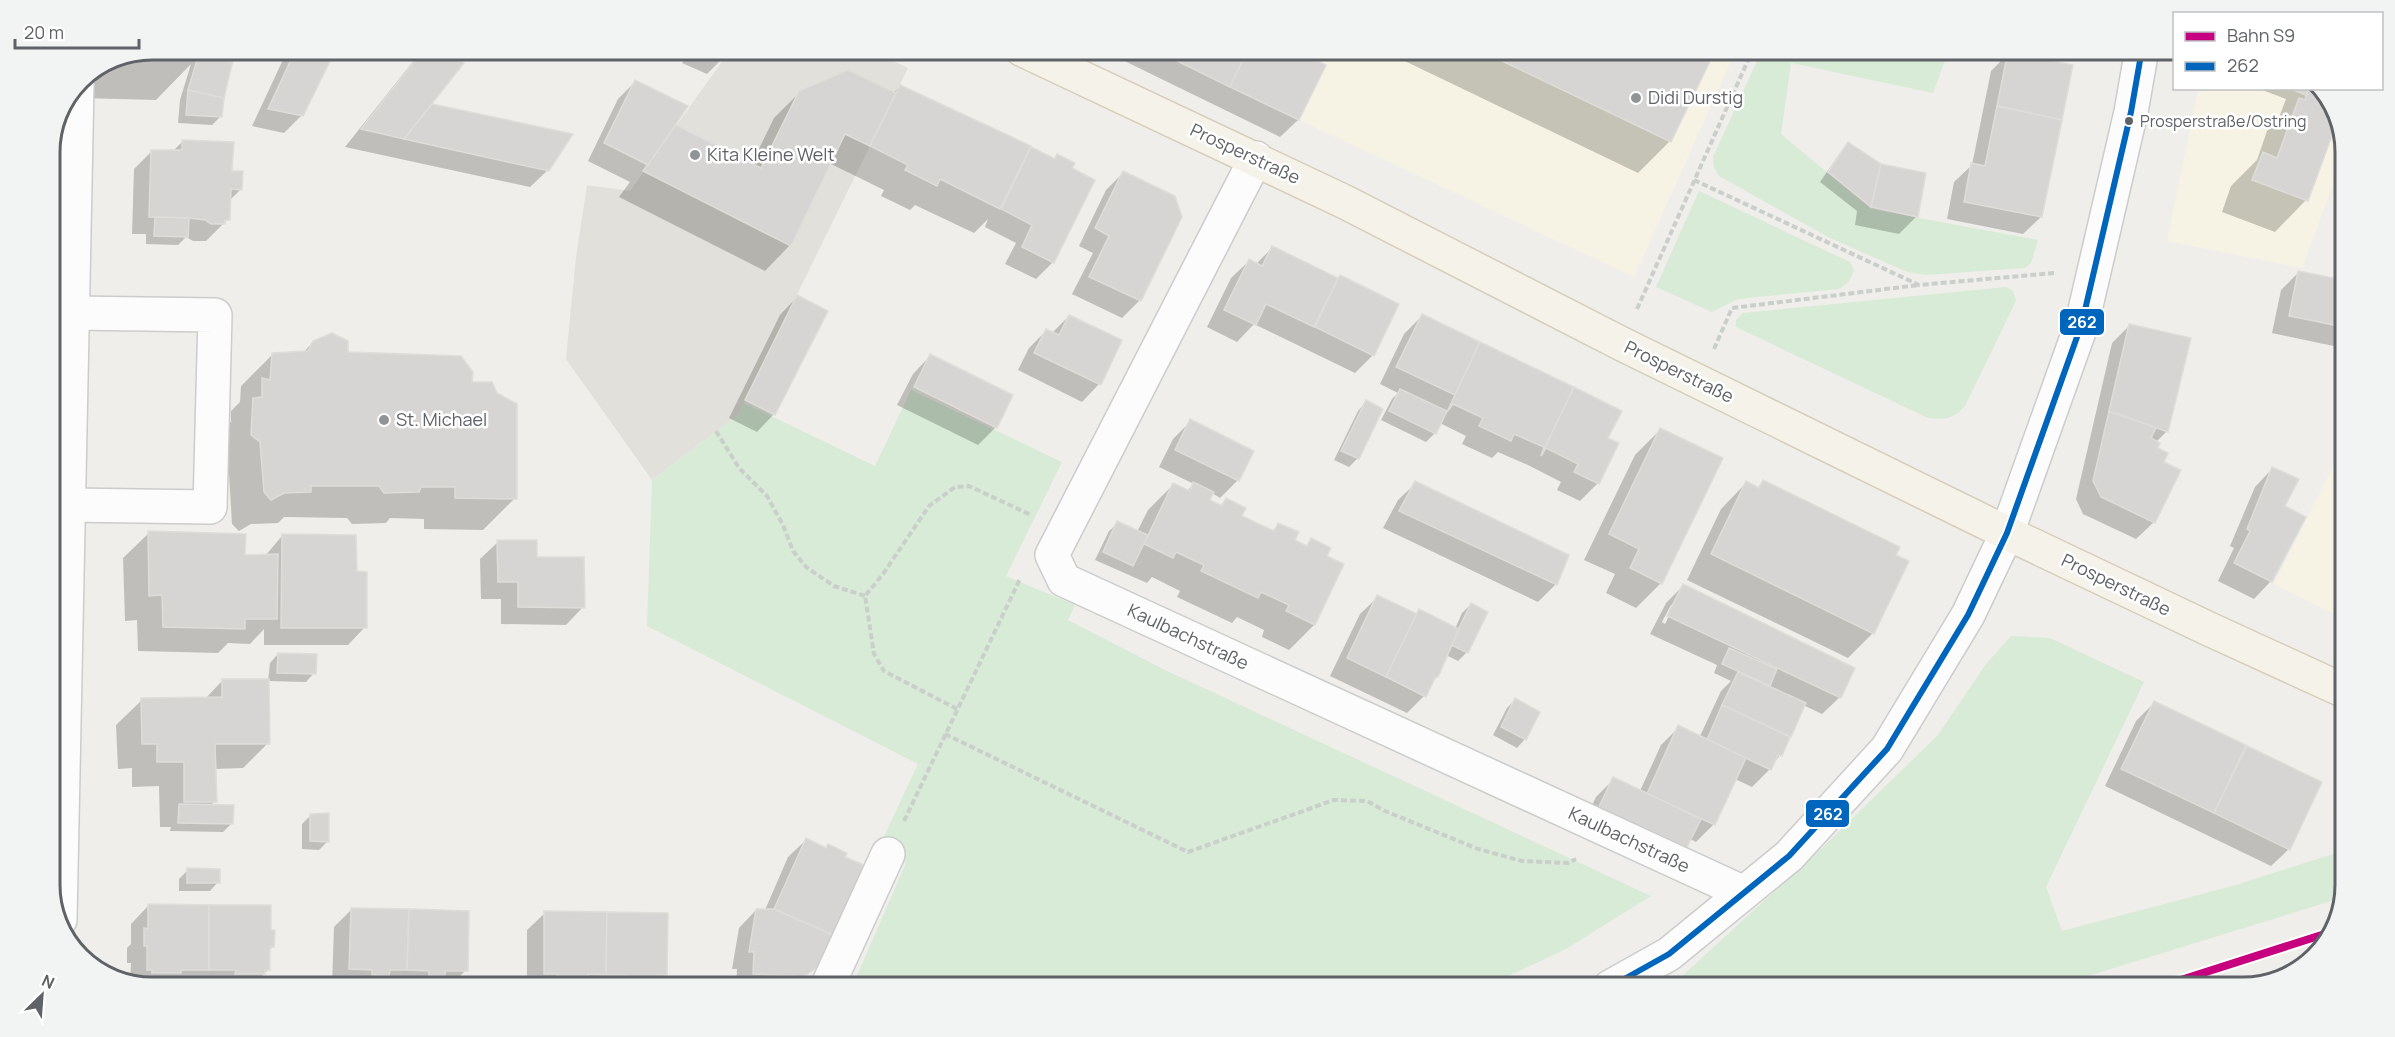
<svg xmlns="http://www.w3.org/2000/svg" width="2395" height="1037" viewBox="0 0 2395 1037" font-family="Manrope,sans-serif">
<rect width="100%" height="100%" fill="#efeeea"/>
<g fill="#f7f3e4">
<path d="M1150 50H1736L1634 277Z"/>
<path d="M2323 88 2345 145V152L2302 268 2167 241 2198 89Z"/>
<path d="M2342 449 2341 617 2274 584Z"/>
</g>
<path fill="#e2e0da" d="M730 50H870L908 68 738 415 652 480 566 359 576 257 587 185 630 191Z"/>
<g fill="#d8ebd6">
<path d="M1762 50H1949L1933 93 1791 63 1781 134 1871 209 2038 240 2031 263 2025 268 1925 275 1907 272 1828 237 1719 176 1714 168 1713 157Z"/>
<path d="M1699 191 1850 262 1854 270C1851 279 1848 285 1838 289L1738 299 1712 312 1656 287Z"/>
<path d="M2006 287 2013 291 2016 301 1965 406C1954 419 1945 420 1928 418L1736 327V320L1743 313Z"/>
<path d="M911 390 1062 462 1006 576 1075 605 1068 620 1165 670 1651 896 1566 949 1485 987H852L906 863 878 849 918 764 647 626 652 480 738 415 744 403 875 466Z"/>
<path d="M2011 636 2050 638 2144 682 2046 887 2062 931 2236 885 2339 852 2338 899 2052 987H1670L1824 846 1938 735 1986 664Z"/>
</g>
<g fill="#0003" fill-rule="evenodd">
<path d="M152 49H196V62H231L221 116 212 125 178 123 180 100 191 64 156 100 80 98V79L113 57Z"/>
<path d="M288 49H335L302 115 284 133 252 126Z"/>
<path d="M423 49H445L429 105 571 135 548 170 530 187 345 147Z"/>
<path d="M682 49H728L724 57 707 74 682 63 689 53Z"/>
<path d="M1100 49H1304L1301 55 1324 66 1298 120 1280 137Z"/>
<path d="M1390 49H1698L1670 141 1638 173 1388 53Z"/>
<path d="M2009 53 2041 217 2023 234 1947 219 1954 182 1972 165 1991 71Z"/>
<path d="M636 81 670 132 676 127 751 165 774 118 800 92 893 94 900 86 1053 160 1057 156 1070 169 1053 262 1036 279 1005 264 1016 243 985 227 988 219 974 233 915 205 910 210 881 196 884 190 829 163 790 245 765 271 619 197 630 182 588 161 618 99Z"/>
<path d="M2257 88H2284L2290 91V88H2323L2336 120 2306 200 2275 232 2222 212 2231 186 2257 160 2267 131 2278 120 2286 99Z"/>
<path d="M183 141 231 172 241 189 229 201 228 219 206 241H193L186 237 178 245 146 244V234H132L134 169 152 151 172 152Z"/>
<path d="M1848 144 1880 166 1924 174 1916 217 1899 234 1855 225 1857 211 1820 182 1840 153Z"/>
<path d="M1123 173 1180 217 1139 301 1122 318 1072 294 1093 253 1079 246 1106 190Z"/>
<path d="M1272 248 1338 280 1340 277 1373 355 1355 373 1254 324 1237 342 1207 327 1231 278 1249 261 1256 264Z"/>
<path d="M2299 272 2344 282 2343 348 2272 333 2281 290Z"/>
<path d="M797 297 774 414 757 432 729 418 780 315Z"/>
<path d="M1069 316 1099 384 1082 402 1018 370 1029 348 1046 331 1052 333Z"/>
<path d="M1422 316 1620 412 1606 439 1598 483 1580 501 1557 490 1561 482 1528 465 1498 452 1492 458 1462 444 1466 436 1440 423 1435 433 1426 442 1381 420 1392 399 1398 393 1380 384 1404 334Z"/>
<path d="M2130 325 2167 431 2156 442V449L2162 462 2154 522 2136 539 2083 514 2076 499 2112 343Z"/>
<path d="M313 342 346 354 470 384 515 498 483 530 424 529V519L390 518 386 523 352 524 347 518 284 517 278 523 251 524 239 531 232 524 229 474 220 467 222 431 231 422V411L240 402 241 386 273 354 303 353Z"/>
<path d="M930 356 996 427 978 445 897 405 913 374Z"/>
<path d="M1366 402 1358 458 1349 467 1334 460 1358 411Z"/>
<path d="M1191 421 1238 480 1220 498 1212 493 1208 501 1220 506 1226 500 1240 517 1272 531 1279 525 1293 541 1305 547 1311 540 1325 556 1342 565 1314 625 1289 650 1262 637 1264 630 1237 617 1232 623 1177 597 1180 591 1152 577 1147 583 1095 560 1109 531 1118 523 1137 532 1148 510 1173 485 1187 491 1194 484 1159 467 1173 439Z"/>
<path d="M1660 430 1661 583 1636 608 1606 593 1615 574 1584 560 1635 455Z"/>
<path d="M2272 469 2283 507 2271 581 2254 599 2218 581 2234 548 2230 546 2255 487Z"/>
<path d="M1763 482 1873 633 1848 658 1687 580 1721 509 1746 483 1757 488Z"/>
<path d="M1416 483 1567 556 1555 585 1538 602 1383 528 1398 500Z"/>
<path d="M149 533 244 556H265L282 536 355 573 365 627 348 645H264V629L250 644 228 643 218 653 138 651 137 620 125 621 123 558Z"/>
<path d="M498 542 536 559 583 607 566 625 501 624V599H481L480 559Z"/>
<path d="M1683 586 1840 697 1822 714 1803 705 1780 755 1770 769 1752 787 1735 779 1714 824 1696 842 1690 839 1582 826 1596 797 1614 779 1640 791 1661 745 1679 727 1700 736 1721 691 1731 681 1714 673 1717 665 1650 634 1666 603ZM1671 605H1674L1665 624 1662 622Z"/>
<path d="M1378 597 1415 615 1419 611 1455 629 1462 613 1471 604 1467 652 1458 661 1446 655 1424 696 1407 713 1330 676 1360 614Z"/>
<path d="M278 654 314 673 306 682 268 681 270 663Z"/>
<path d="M222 681 268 743 243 768 214 769 215 801 210 806 232 823 223 832 170 831 171 827H160L159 786 132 787V768L118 769 116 725 142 700 205 699Z"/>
<path d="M1515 700 1525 739 1517 748 1493 735 1507 708Z"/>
<path d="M2154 703 2320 783 2289 849 2271 866 2105 786 2136 721Z"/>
<path d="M311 815 328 841 319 850 302 849V824Z"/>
<path d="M806 840 825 849 828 846 820 964 793 987H736L737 969H732L739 928 756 910H765L788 857Z"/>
<path d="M188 870 218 882 210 891H179V879Z"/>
<path d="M148 906 269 931 273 947 269 950 268 970 251 987 152 988 130 983 131 963H127V948L131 944V924Z"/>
<path d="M351 910 466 970 449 987 332 986 334 927Z"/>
<path d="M545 913 666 974 652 987H527V930Z"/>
</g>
<g fill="#d6d5d3" stroke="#deddd9" stroke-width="1.5">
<path d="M152 49H198L197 60 120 58V56Z"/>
<path d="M296 49H336L303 116 268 109Z"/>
<path d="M424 49H447L464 63 404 139 361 129Z"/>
<path d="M708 49H730L726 58Z"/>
<path d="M1153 49H1177L1173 59Z"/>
<path d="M1177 49H1248L1230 87 1173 59Z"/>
<path d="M1248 49H1294L1326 65 1299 120 1230 87Z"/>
<path d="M1477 49H1702L1713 55 1671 142Z"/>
<path d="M2008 51 2073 65 2062 120 1997 106Z"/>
<path d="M197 60H233L224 98 188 90Z"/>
<path d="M848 70 896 93 870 146 845 134 791 246 643 171 676 125 761 168 799 91Z"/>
<path d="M635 80 688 106 648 165 604 143Z"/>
<path d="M900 85 1031 146 1000 209 940 179 937 186 905 170 908 165 870 146Z"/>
<path d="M2288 88H2309L2306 95Z"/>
<path d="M2309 88 2325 90 2337 122 2308 201 2252 180 2263 152 2277 158 2299 98 2305 100Z"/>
<path d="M188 90 224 98 222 117 186 115Z"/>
<path d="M432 104 573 134 549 171 404 139Z"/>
<path d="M1997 106 2062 120 2042 217 1964 202 1971 163 1985 166Z"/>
<path d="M182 140 234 142 232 171H243L242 190 231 189 230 220H225V224H211L205 220 189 218 149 217 151 150H182Z"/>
<path d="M1848 142 1881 164 1871 207 1828 172Z"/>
<path d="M1031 147 1055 159 1057 154 1075 163 1072 168 1095 180 1054 263 1022 247 1032 225 1001 209Z"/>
<path d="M1881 164 1926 173 1918 217 1871 207Z"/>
<path d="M1123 171 1175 196 1182 217 1141 301 1089 277 1109 236 1095 228Z"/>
<path d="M155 217 189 218 188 237 154 236Z"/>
<path d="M1272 246 1338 278 1314 327 1266 304 1256 325 1224 310 1249 259 1262 266Z"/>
<path d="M2298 271 2344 280V327L2289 316Z"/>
<path d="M1340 275 1399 304 1374 356 1315 327Z"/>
<path d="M797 295 828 311 775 415 745 400Z"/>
<path d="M1422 314 1480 342 1455 395 1396 367Z"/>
<path d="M1069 315 1122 340 1101 385 1034 353 1046 329 1059 335Z"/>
<path d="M2129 324 2191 338 2168 432 2109 411Z"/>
<path d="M332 333 348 341V352L461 356 473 372 472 382H492L497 393 517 404V499L455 498V487H421L419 492 384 493 379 486H311V492L284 493 271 500 264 492 260 442 251 435 253 398 262 397V378L270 380 272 353 308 351 313 341Z"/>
<path d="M1480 342 1574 387 1541 456 1544 447 1514 434 1511 441 1479 426 1483 418 1453 404 1447 412Z"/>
<path d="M930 354 1013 395 997 428 914 387Z"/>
<path d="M1574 387 1622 411 1608 438 1619 443 1599 484 1574 472 1578 464 1546 448 1541 456Z"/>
<path d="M1400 389 1447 411 1436 434 1389 411Z"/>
<path d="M1366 400 1383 409 1359 459 1341 451Z"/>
<path d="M2109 411 2156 428 2151 438 2160 443 2158 448 2168 453 2164 462 2181 470 2155 523 2101 497 2093 481Z"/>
<path d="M1190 419 1254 451 1239 481 1175 450Z"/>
<path d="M1660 428 1723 458 1662 584 1630 568 1639 549 1609 534Z"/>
<path d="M2272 467 2299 479 2285 506 2306 517 2272 582 2234 563 2250 531 2247 529Z"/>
<path d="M1763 480 1900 547 1896 555 1909 561 1874 634 1711 554 1746 481 1759 488Z"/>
<path d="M1415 481 1569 555 1557 585 1399 511Z"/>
<path d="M1193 482 1214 492 1210 500 1222 506 1226 498 1246 508 1242 516 1274 531 1278 523 1299 532 1295 540 1307 546 1311 538 1331 548 1327 556 1344 564 1315 625 1286 611 1289 605 1261 592 1258 598 1201 571 1204 565 1176 552 1173 558 1144 544 1173 483 1190 491Z"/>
<path d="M1117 521 1148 535 1133 566 1103 552Z"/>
<path d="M148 531 246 534 245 555 278 554 277 619H245V629L163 627 162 595 149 596Z"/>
<path d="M282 534 356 535 357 571 367 572V628H281Z"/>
<path d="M497 540H537V557H584L585 608 518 607V582H498Z"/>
<path d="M1683 584 1855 668 1841 698 1667 616Z"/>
<path d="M1377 595 1417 614 1386 677 1347 658Z"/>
<path d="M1471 603 1488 612 1468 653 1451 645Z"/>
<path d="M1419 609 1459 629 1438 677 1435 678 1426 697 1386 677Z"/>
<path d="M1729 648 1777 669 1770 686 1722 664Z"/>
<path d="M278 653 317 654 316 674 277 673Z"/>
<path d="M1738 672 1806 703 1791 737 1722 705Z"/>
<path d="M222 679H269L270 744H215L217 802H184V762H157V744H142L141 698 222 697Z"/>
<path d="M1515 698 1540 712 1526 740 1501 727Z"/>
<path d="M2154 701 2246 745 2214 813 2121 769Z"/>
<path d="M1722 705 1790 737 1782 756 1778 755 1771 770 1707 740Z"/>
<path d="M1678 725 1746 758 1715 825 1647 794Z"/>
<path d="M2247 746 2322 782 2290 850 2214 813Z"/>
<path d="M1613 777 1701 819 1686 849 1598 809Z"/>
<path d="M179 804 234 805 233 824 178 823Z"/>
<path d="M329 813V842L310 841V814Z"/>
<path d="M806 838 826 848 828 844 847 853 845 857 866 866 835 936 774 909Z"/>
<path d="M187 868 220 869V883H187Z"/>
<path d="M148 904 209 905V970H181V973H152V970H147V946H144V928L148 929Z"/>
<path d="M209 905H271V930H275L274 947H270V970H265V974H235L236 970H209Z"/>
<path d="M351 908 409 909 407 970H390L389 976 372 975V970L349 969Z"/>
<path d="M409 909 469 911 468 971H445V976H429V971L407 970Z"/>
<path d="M756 909H774L835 936 821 965 798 980 796 976 753 974 754 952H749Z"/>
<path d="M544 911 607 912 606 975 588 974V978L557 977V974H544Z"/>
<path d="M607 912 668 913 667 975H657V978H626V975H606Z"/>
</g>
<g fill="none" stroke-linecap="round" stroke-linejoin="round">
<g stroke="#cbcccc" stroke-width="36">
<g id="minor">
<path d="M1256 158 1052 555 1064 580 1742 892"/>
<path d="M68 505 210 507 215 315 72 313"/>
<path d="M60 920 77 85"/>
<path d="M827 987 888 854"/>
<path d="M1610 987 1669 954 1789 856 1887 749 1968 615 2007 533 2082 323 2131 112 2142 49"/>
</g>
</g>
<g stroke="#d7ceb8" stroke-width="36">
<path id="major" d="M1021 49 1345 202 1622 344 2007 533 2209 629 2340 689"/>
</g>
<g stroke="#cacfcc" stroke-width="4" stroke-dasharray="6 3" stroke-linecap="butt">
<path d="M1869 49 1902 58 1905 49"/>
<path d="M1694 180 1919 285 2054 273"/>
<path d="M1637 309 1753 49"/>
<path d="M1714 349 1732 308 1919 285"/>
<path d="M716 431 739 468 767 496 783 525 793 551 806 567 834 586 865 596"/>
<path d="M957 709 884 671 874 654 865 596 883 574 929 506 955 487 969 486 1031 515"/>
<path d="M945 734 1188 852 1334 800 1367 801 1385 811 1478 849 1522 861 1568 863 1576 859"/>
<path d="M904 821 1020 579"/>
</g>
<use href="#minor" stroke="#fdfcfc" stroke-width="33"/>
<use href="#major" stroke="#f4f2e9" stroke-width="33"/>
<g stroke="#fff" stroke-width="10">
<path id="bus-1" d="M1610 987 1669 954 1789 856 1887 749 1968 615 2007 533 2082 323 2131 112 2142 49"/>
</g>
<use href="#bus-1" stroke="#0065bd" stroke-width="6"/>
<g stroke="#fff" stroke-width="12">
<path id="rail-1" d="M2159 987 2331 932"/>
</g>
<use href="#rail-1" stroke="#c7007f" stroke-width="8"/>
</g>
<g fill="#919496" stroke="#fff" stroke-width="2">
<circle cx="1636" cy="98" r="6"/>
<circle cx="695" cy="155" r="6"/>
<circle cx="384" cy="420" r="6"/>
</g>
<circle fill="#5f6368" stroke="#fff" stroke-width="2" cx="2129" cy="121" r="5"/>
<g text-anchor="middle" stroke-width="5" stroke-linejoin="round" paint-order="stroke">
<g font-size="16" fill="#5f6368" stroke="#fff" text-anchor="start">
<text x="2140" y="127">Prosperstraße/Ostring</text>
</g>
<g font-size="18" fill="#5f6368" stroke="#fff" text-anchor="start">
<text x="1648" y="104">Didi Durstig</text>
<text x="707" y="161">Kita Kleine Welt</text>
<text x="396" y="426">St. Michael</text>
</g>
<g font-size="18" fill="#5f6368" stroke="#fff">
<text transform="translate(1245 154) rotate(25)" y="6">Prosperstraße</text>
<text transform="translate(1679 372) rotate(26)" y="6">Prosperstraße</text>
<text transform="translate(2116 585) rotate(26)" y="6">Prosperstraße</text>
<text transform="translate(1188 637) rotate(25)" y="6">Kaulbachstraße</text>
<text transform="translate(1629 840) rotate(25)" y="6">Kaulbachstraße</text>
</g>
</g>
<path d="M0 0H2395V1037H0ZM152 60H2243A92 92 0 0 1 2335 152V885A92 92 0 0 1 2243 977H152A92 92 0 0 1 60 885V152A92 92 0 0 1 152 60Z" fill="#f2f3f3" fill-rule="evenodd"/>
<path fill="none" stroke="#5f6368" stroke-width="3" d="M152 60H2243A92 92 0 0 1 2335 152V885A92 92 0 0 1 2243 977H152A92 92 0 0 1 60 885V152A92 92 0 0 1 152 60Z"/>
<g stroke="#fff" stroke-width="2">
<rect x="2059" y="308" width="46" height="28" rx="6" fill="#0065bd"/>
<rect x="1805" y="799" width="45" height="29" rx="6" fill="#0065bd"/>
</g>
<g font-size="16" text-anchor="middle" font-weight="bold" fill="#fff">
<text x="2082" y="328">262</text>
<text x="1828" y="820">262</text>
</g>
<rect x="2173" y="12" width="210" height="78" fill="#ffffff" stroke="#bfc1c3" stroke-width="1.5"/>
<rect x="2185" y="32" width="30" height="9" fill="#c7007f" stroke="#bfc1c3" stroke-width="1.5"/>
<text x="2227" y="42" font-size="18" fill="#5f6368">Bahn S9</text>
<rect x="2185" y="62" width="30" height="9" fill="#0065bd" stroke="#bfc1c3" stroke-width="1.5"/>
<text x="2227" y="72" font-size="18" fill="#5f6368">262</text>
<g transform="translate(42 995) rotate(25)" stroke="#ffffff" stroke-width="4.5" paint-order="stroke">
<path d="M0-4.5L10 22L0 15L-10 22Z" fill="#5f6368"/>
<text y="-9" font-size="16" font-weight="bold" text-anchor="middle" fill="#5f6368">N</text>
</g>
<path d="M15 39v9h124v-9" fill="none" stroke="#5f6368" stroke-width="3"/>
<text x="24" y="39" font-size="18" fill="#5f6368" stroke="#ffffff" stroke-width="4.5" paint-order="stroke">20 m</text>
</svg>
